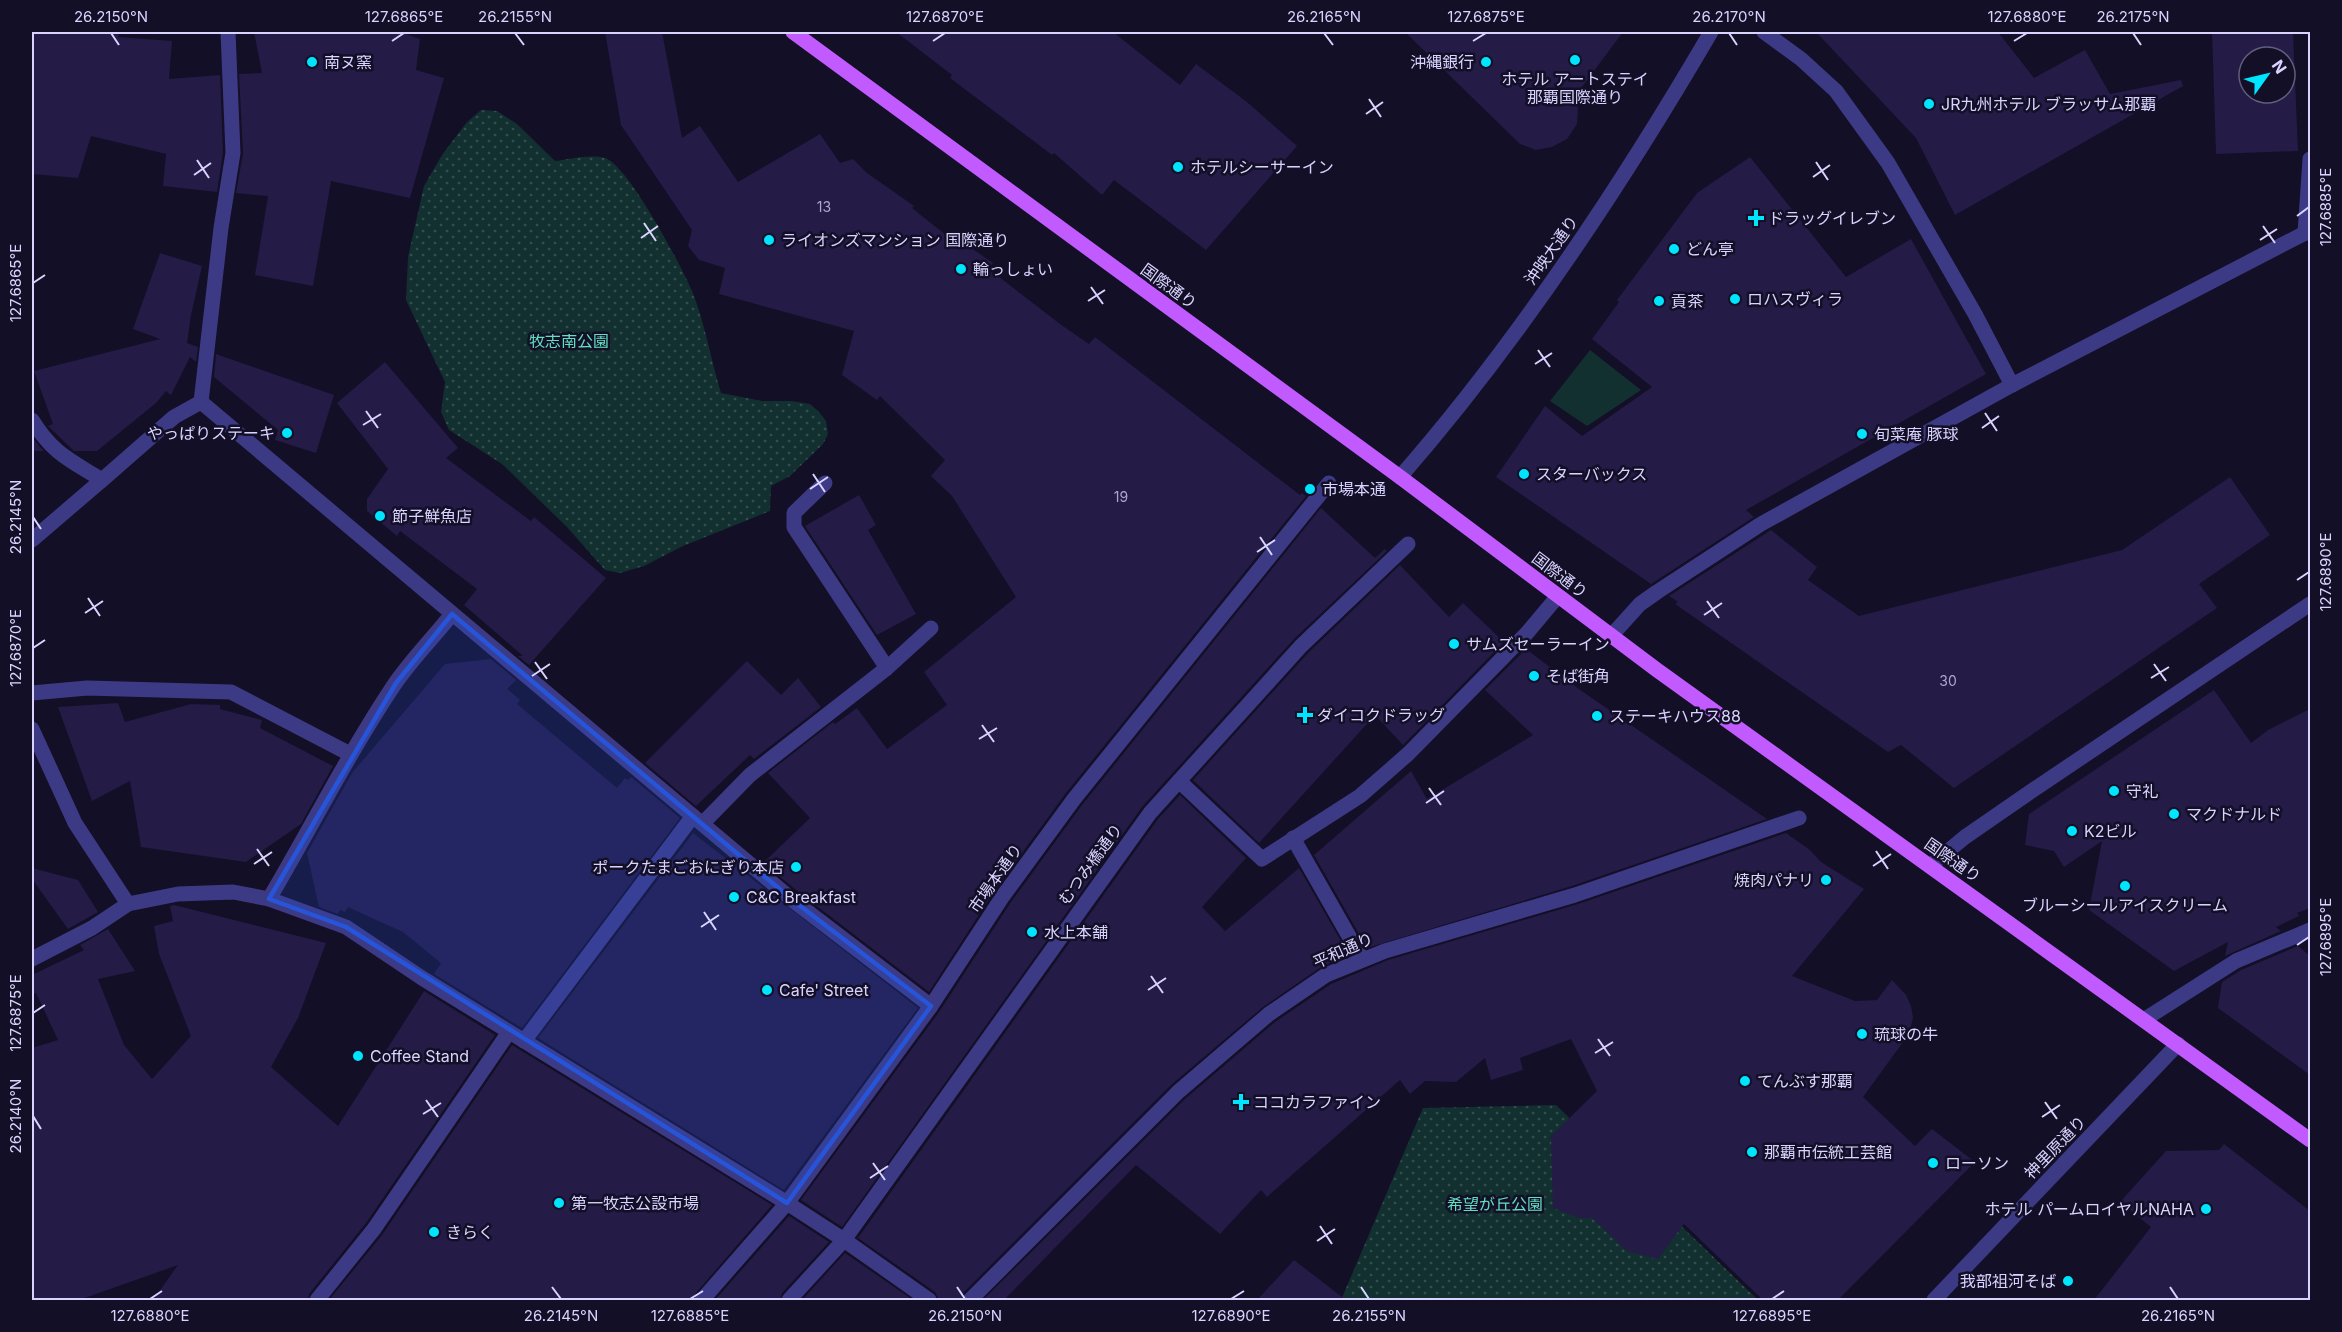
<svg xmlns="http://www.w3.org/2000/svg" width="2342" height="1332" viewBox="0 0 2342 1332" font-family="Inter,'Noto Sans JP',sans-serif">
<defs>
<pattern id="park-dots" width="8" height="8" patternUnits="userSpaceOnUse" patternTransform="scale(1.5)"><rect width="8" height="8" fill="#12302f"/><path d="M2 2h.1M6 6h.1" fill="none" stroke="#344d4e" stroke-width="1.8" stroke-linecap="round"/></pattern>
</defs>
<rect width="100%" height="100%" fill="#130f26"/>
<path fill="#12302f" d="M1590 350 1641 390 1587 426 1550 401Z"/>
<g fill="url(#park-dots)">
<path d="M481 110 497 111 517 124 555 161C571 159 590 154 605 158 628 165 682 267 692 291 705 323 711 360 721 393L762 401H791L810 404 819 412 826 421 828 434 823 444 790 476 771 486 770 511 683 546 644 566 620 573 605 570 567 527 502 464 449 430 441 412 445 382 406 300 408 257 424 186 442 155 467 122Z"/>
<path d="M1556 1105 1758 1300H1341L1423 1108Z"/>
</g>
<g fill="#241b47" fill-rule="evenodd">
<path d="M32 32H120L118 37 172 41 169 79 220 75 223 152 217 192 163 186 166 154 91 136 78 178 32 174Z"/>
<path d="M254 32H400L420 39 416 70 444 78 410 198 331 181 313 286 255 275 268 196 236 193 243 153 239 74 262 73Z"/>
<path d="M605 32H662L682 138 700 126 738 182 820 134 840 163 853 159 867 173 914 206 912 208 961 247 964 243 993 263 989 269 1060 324 1089 344 1095 337 1300 495 1302 493 1306 496 1066 793 995 890 929 992 801 894 763 863 810 818 768 773 833 722 835 724 857 708 887 749 947 705 924 672 1016 597 952 496 931 476 945 460 880 396 877 400 842 375 854 331 719 294 725 268 699 260 688 246 692 230 621 125Z"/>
<path d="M896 32H1113L1180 85 1196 64 1247 102 1297 146 1206 250 1114 180 1102 195 1054 153 1052 155 950 78 952 75Z"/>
<path d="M1405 32H1623L1579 91 1577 124 1567 139 1552 147 1536 150 1520 144Z"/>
<path d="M1816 32H1998L2034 78 2085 50 2110 94 2181 80 2183 86 1955 215 1916 138Z"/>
<path d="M2212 32H2293L2298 151 2216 154ZM2249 57H2285V93H2249Z"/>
<path d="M1750 157 1846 277 1911 239 1986 374 1746 510 1754 517 1651 584 1496 477 1545 406 1582 436 1652 387 1592 339 1619 302 1617 300 1697 193Z"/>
<path d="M160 253 202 266 191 315 187 343 198 347 196 362 190 357 171 395 166 391 156 403 97 451H74L48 426 53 424 34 371 160 339 133 329Z"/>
<path d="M216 354 334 395 316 453 275 440 278 430 214 377Z"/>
<path d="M385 362 458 448 446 458 531 521 534 517 606 578 529 665 518 656H523L464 605 477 589 400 531 397 536 367 511V499L388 469 337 403Z"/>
<path d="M32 437 40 447 44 451H32Z"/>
<path d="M2230 477 2270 535 2199 584 2217 608 1954 788 1901 745 1888 752 1675 604 1678 602 1669 596 1771 530 1817 567 1808 580 1859 616 2122 550Z"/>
<path d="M859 495 876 525 868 530 916 614 877 635 805 526Z"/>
<path d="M1321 508 1375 558 1385 549 1387 551 1294 639 1142 807 842 1227 801 1200 939 1012 1011 902 1082 805Z"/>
<path d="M1400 565 1449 617 1463 603 1504 642 1403 745 1375 715 1259 843 1193 780 1308 653Z"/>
<path d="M1526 649 1579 689 1767 819 1572 886 1367 948 1314 855 1411 771 1427 799 1533 735 1485 690Z"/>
<path d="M491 659 516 680 507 689 520 700 517 704 617 788 625 778 628 780 631 777 680 818 522 1028 434 974 441 963 403 932 348 907 345 912 340 910 338 914 319 907 307 853 352 773 445 664Z"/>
<path d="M747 661 781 695 798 678 821 707 754 759 750 755 696 806 645 763Z"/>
<path d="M2214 690 2251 743 2268 730 2310 709V908L2297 913 2299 916 2276 927 2281 931 2225 956 2228 942 2174 971 2089 910 2102 841 2064 867 2054 851 2025 845 2029 814Z"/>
<path d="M118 703 125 722 191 704 220 705V709L262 720 260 728 333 766 301 824 246 862 141 847 130 781 92 801 58 707Z"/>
<path d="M1180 795 1246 858 1202 907 1225 931 1299 868 1349 955 1321 967 1263 1007 1171 1085 963 1293 961 1300H939L935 1292 858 1238 1158 819Z"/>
<path d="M693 833 918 1008 784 1190 538 1038Z"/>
<path d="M1786 833 1810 850 1821 862 1864 889 1792 976 1855 1001 1877 1000 1892 980 1906 995 1911 1006 1913 1018 1909 1034 1863 1097 1915 1146 1932 1129 1975 1162 1838 1300H1763L1684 1224 1658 1259 1627 1251 1592 1218H1579L1553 1208 1551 1136 1597 1091 1571 1039 1520 1058 1523 1070 1491 1080 1485 1058 1456 1082 1425 1081 1410 1094 1400 1080 1267 1197 1261 1190 1220 1234 1136 1165 1004 1300H983L1185 1099 1275 1022 1331 984 1388 960 1578 904Z"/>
<path d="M32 868 78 880 98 912 68 929 32 879Z"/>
<path d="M174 905 326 943 298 1018 271 1067 338 1126 424 991 495 1035 366 1223 309 1294 308 1300H153L178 1265 79 1300H32V1048L58 1040 36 993 32 994V975L84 950 80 945 108 929 135 971 98 979 124 1045 152 1079 191 1036 159 954 154 926 173 921 170 906Z"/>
<path d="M2298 946 2310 956V1075L2218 1008 2222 982 2241 970Z"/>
<path d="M512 1045 772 1205 695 1294 693 1300H329L382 1235Z"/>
<path d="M2224 1144 2310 1211V1300H2094L2151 1227 2120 1202 2166 1151 2219 1150Z"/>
<path d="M789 1216 829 1242 782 1293 780 1300H715Z"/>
<path d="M845 1253 913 1300H802Z"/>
<path d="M1294 1260 1346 1300H1257Z"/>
</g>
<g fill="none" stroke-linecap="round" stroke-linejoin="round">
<g stroke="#3d3a85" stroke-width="15">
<path d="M1764 32 1801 59 1836 91 1888 163 1975 314 2012 385"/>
<path d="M2305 233 2310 159"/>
<path d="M201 402 795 902 931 1006"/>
<path d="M201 402 221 228 233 153 228 32"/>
<path d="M32 420C53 454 70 460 102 480L174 417 201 402"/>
<path d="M1400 477C1518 342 1621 186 1711 32"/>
<path d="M825 483 794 513V527L887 668"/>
<path d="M32 540 102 480"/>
<path d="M1611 636 1640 604 1657 592 1761 524 2012 385 2305 233H2310"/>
<path d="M32 693 87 688 231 692 350 754"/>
<path d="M32 729 75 823 128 904"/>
<path d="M1179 781 1262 859 1360 796 1408 754 1527 633 1558 596"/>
<path d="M702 824 750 775 887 668 931 628"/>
<path d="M1293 838 1362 959"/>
<path d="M1930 866 1965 837 2036 788 2310 604"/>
<path d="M269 899C311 828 348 754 394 685 411 660 433 638 452 614"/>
<path d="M32 959 92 928 128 904 178 894 233 892 269 899 346 927 422 978 787 1203 844 1240 929 1300"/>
<path d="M2145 1019 2236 961 2310 930"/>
<path d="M524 1041 693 816"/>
<path d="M317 1300 374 1229 509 1032"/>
<path d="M702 1300 787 1203 931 1006 1003 896 1074 799 1329 483"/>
<path d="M789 1300 844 1240 1150 813 1301 646 1408 544"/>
<path d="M970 1300 1178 1092 1269 1014 1326 975 1385 951 1575 895 1799 818"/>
<path d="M1934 1300 2178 1044"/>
</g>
<path stroke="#c25bff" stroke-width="15" d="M793 32 1400 477 1657 670 2310 1140"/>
</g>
<path fill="#2655da" fill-opacity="0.2" stroke="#2655da" stroke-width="4.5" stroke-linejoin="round" d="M452 614 795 902 931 1006 787 1203 346 927 269 899 396 683Z"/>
<path fill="none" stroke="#d9d4ff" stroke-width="2" d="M111 33 119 45M515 33 524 45M1324 33 1333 45M1729 33 1737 45M2133 33 2141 45M392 41 404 33M933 41 945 33M1473 41 1486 33M2014 41 2027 33M1369 99 1381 117M1366 114 1383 102M197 160 209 178M1816 162 1828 180M194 175 211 163M1813 177 1830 165M2297 216 2309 207M644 223 656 241M2263 226 2275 243M641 238 658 226M2260 240 2277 229M33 283 45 275M1091 287 1103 304M1088 301 1105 290M1538 350 1550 367M1535 364 1552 353M366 411 378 428M1985 413 1997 431M363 425 381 414M1982 428 1999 416M813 474 825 492M810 489 828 477M33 517 41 529M1260 537 1272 555M1257 552 1275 540M2297 580 2309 572M88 598 100 616M1707 601 1719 618M85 613 103 601M1704 615 1722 603M33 648 45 640M535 662 547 679M2154 664 2166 681M532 676 550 664M2151 678 2169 667M982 725 994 742M979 739 997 728M1429 788 1441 805M1426 803 1444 791M257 849 269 866M1876 851 1888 869M254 864 272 852M1873 866 1891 854M704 912 716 930M701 927 719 915M2297 945 2309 937M1151 976 1163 993M1148 990 1166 978M33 1013 45 1005M1598 1039 1610 1056M1595 1053 1613 1042M426 1100 438 1117M2045 1102 2057 1119M423 1114 441 1103M33 1116 41 1129M2042 1117 2060 1105M873 1163 885 1180M870 1178 888 1166M1320 1226 1332 1244M1317 1241 1335 1229M552 1287 561 1299M957 1287 965 1299M1361 1287 1369 1299M2170 1287 2178 1299M150 1299 162 1291M690 1299 703 1291M1231 1299 1244 1291M1772 1299 1784 1291"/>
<g fill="#00e5ff" stroke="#130f26" stroke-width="2">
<circle cx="1575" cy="60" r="6"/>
<circle cx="312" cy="62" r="6"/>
<circle cx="1486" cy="62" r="6"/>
<circle cx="1929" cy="104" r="6"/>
<circle cx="1178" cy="167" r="6"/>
<path d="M1753 209h6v6h6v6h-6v6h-6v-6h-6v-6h6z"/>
<circle cx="769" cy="240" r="6"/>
<circle cx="1674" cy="249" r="6"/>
<circle cx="961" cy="269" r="6"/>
<circle cx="1735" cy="299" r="6"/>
<circle cx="1659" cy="301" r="6"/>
<circle cx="287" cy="433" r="6"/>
<circle cx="1862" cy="434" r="6"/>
<circle cx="1524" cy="474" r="6"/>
<circle cx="1310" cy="489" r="6"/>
<circle cx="380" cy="516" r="6"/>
<circle cx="1454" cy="644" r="6"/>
<circle cx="1534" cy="676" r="6"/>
<path d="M1302 706h6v6h6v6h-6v6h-6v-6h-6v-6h6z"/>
<circle cx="1597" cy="716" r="6"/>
<circle cx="2114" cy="791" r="6"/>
<circle cx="2174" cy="814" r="6"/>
<circle cx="2072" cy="831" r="6"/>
<circle cx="796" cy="867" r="6"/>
<circle cx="1826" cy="880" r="6"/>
<circle cx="2125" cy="886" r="6"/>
<circle cx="734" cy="897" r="6"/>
<circle cx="1032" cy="932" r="6"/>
<circle cx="767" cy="990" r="6"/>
<circle cx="1862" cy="1034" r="6"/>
<circle cx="358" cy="1056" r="6"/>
<circle cx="1745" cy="1081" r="6"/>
<path d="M1238 1093h6v6h6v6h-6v6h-6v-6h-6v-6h6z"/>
<circle cx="1752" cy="1152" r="6"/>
<circle cx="1933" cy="1163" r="6"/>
<circle cx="559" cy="1203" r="6"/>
<circle cx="2206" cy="1209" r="6"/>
<circle cx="434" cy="1232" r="6"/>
<circle cx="2068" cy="1281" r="6"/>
</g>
<g text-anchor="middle" stroke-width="5" stroke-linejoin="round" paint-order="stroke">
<g font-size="14" fill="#aca6d1">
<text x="824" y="212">13</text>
<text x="1121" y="502">19</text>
<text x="1948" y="686">30</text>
</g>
<g font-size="16" fill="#d9d4ff" stroke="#130f26" text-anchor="start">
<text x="324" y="68">南ヌ窯</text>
<text x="1474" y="68" text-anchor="end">沖縄銀行</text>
<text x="1575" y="85" text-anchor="middle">ホテル アートステイ<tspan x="1575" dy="18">那覇国際通り</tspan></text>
<text x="1941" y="110">JR九州ホテル ブラッサム那覇</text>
<text x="1190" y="173">ホテルシーサーイン</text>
<text x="1768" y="224">ドラッグイレブン</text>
<text x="781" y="246">ライオンズマンション 国際通り</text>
<text x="1686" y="255">どん亭</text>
<text x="973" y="275">輪っしょい</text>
<text x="1747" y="305">ロハスヴィラ</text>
<text x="1671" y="307">貢茶</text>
<text x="275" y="439" text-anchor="end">やっぱりステーキ</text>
<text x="1874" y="440">旬菜庵 豚球</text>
<text x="1536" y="480">スターバックス</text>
<text x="1322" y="495">市場本通</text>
<text x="392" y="522">節子鮮魚店</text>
<text x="1466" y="650">サムズセーラーイン</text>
<text x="1546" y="682">そば街角</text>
<text x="1317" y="721">ダイコクドラッグ</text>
<text x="1609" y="722">ステーキハウス88</text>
<text x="2126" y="797">守礼</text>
<text x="2186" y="820">マクドナルド</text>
<text x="2084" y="837">K2ビル</text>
<text x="784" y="873" text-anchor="end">ポークたまごおにぎり本店</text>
<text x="1814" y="886" text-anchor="end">焼肉パナリ</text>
<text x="746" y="903">C&amp;C Breakfast</text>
<text x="2125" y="911" text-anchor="middle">ブルーシールアイスクリーム</text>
<text x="1044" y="938">水上本舗</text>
<text x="779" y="996">Cafe' Street</text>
<text x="1874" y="1040">琉球の牛</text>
<text x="370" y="1062">Coffee Stand</text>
<text x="1757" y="1087">てんぶす那覇</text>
<text x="1253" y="1108">ココカラファイン</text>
<text x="1764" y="1158">那覇市伝統工芸館</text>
<text x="1945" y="1169">ローソン</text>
<text x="571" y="1209">第一牧志公設市場</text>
<text x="2194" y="1215" text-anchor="end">ホテル パームロイヤルNAHA</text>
<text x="446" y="1238">きらく</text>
<text x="2056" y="1287" text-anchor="end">我部祖河そば</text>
</g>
<g font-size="16" fill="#d9d4ff" stroke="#130f26">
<text transform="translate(1551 250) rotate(-55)" y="6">沖映大通り</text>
<text transform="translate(1169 286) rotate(36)" y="6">国際通り</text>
<text transform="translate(1560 575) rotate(37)" y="6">国際通り</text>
<text transform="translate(1953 860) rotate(35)" y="6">国際通り</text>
<text transform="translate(1090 864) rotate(-54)" y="6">むつみ橋通り</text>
<text transform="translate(995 878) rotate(-55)" y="6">市場本通り</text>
<text transform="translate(1343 950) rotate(-24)" y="6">平和通り</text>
<text transform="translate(2055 1147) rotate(-46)" y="6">神里原通り</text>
</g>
<g font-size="16" fill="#5fe0c0" stroke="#130f26">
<text x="569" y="347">牧志南公園</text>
<text x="1495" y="1210">希望が丘公園</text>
</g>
</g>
<rect width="2342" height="1332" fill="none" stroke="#130f26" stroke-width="66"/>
<g transform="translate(2267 75) rotate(56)"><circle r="28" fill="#130f26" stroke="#625e7d" stroke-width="1.5"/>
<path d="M0-4.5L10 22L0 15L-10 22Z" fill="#00e5ff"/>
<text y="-9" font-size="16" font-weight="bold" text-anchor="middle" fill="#d9d4ff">N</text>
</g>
<rect x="33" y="33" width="2276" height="1266" fill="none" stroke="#d9d4ff" stroke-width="2"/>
<g font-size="15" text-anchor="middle" fill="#d9d4ff">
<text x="111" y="22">26.2150°N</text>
<text x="404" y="22">127.6865°E</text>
<text x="515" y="22">26.2155°N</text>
<text x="945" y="22">127.6870°E</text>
<text x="1324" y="22">26.2165°N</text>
<text x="1486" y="22">127.6875°E</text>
<text x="1729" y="22">26.2170°N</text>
<text x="2027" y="22">127.6880°E</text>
<text x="2133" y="22">26.2175°N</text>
<text transform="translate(2326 207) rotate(-90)" y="5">127.6885°E</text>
<text transform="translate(16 283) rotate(-90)" y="5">127.6865°E</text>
<text transform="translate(16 517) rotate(-90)" y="5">26.2145°N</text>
<text transform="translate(2326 572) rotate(-90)" y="5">127.6890°E</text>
<text transform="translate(16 648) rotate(-90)" y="5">127.6870°E</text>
<text transform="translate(2326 937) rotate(-90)" y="5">127.6895°E</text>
<text transform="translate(16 1013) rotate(-90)" y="5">127.6875°E</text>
<text transform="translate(16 1116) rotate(-90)" y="5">26.2140°N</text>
<text x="150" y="1321">127.6880°E</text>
<text x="561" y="1321">26.2145°N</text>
<text x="690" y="1321">127.6885°E</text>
<text x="965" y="1321">26.2150°N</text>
<text x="1231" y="1321">127.6890°E</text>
<text x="1369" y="1321">26.2155°N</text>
<text x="1772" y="1321">127.6895°E</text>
<text x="2178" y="1321">26.2165°N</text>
</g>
</svg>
